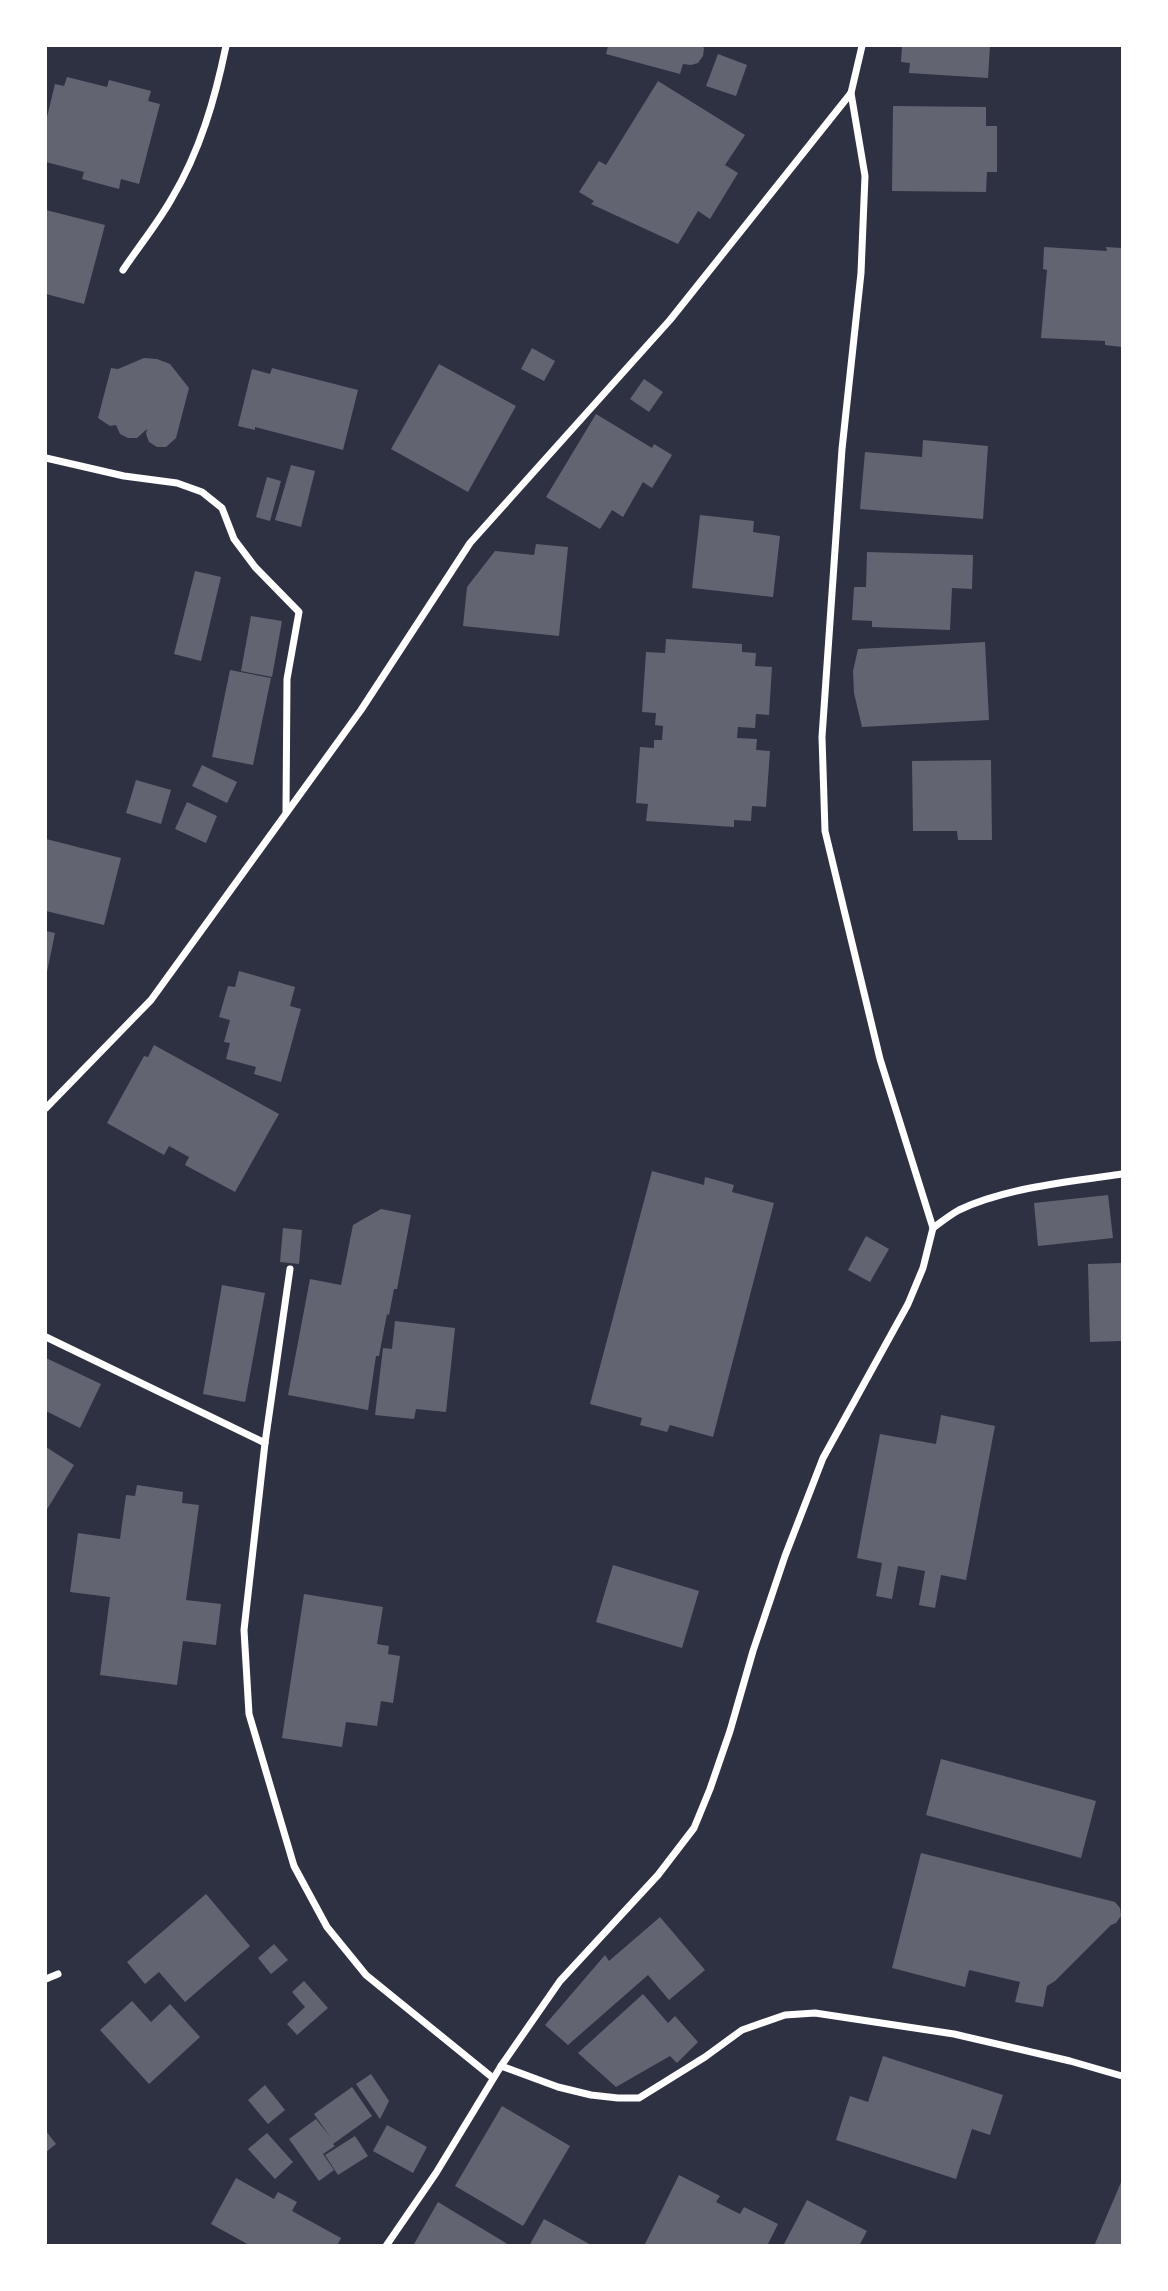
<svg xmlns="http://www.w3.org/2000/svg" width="1168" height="2291" viewBox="0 0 1168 2291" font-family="'Zilla Slab',serif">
<rect width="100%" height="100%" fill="#2d3142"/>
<g fill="#626471">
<path d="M608 46H703L704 49 703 56 698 63 691 65 683 64 680 74 606 54Z"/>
<path d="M902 46H990L988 78 909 73 910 63 901 62Z"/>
<path d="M718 54 747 65 736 96 706 86Z"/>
<path d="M67 77 107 87 109 80 151 91 148 101 160 104 139 184 121 179 119 189 82 179 84 172 46 162V121L55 84 64 86Z"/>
<path d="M658 81 745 135 725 165 738 173 710 219 698 211 678 244 591 204 594 201 579 192 599 161 606 165Z"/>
<path d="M893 106 986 107V126H997V172H987L986 192 892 191Z"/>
<path d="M46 210 105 225 84 304 46 294Z"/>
<path d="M1044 247 1107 251 1106 247 1122 248V347L1105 345V341L1041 338 1047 270 1043 269Z"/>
<path d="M532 348 555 361 544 381 521 369Z"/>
<path d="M144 358 157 359 170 364 189 388 176 438 166 447H157L149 442 146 434 147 429 137 438H128L120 434 116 425 110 426 98 418 111 368 118 369Z"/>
<path d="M439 364 516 406 468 492 391 449Z"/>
<path d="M272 368 358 390 343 450 255 427V430L238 426 252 369 270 374Z"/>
<path d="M644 379 663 392 649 412 630 399Z"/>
<path d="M596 414 652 448 654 444 672 455 652 488 643 482 623 517 612 510 600 529 546 497Z"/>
<path d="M923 440 988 446 983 519 860 509 865 452 922 457Z"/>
<path d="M291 465 315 471 301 527 275 520Z"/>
<path d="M267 477 281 481 270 521 256 517Z"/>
<path d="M700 515 754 521 753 532 780 536 773 597 692 588Z"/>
<path d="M536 544 568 547 559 636 463 626 467 587 495 551 534 555Z"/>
<path d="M867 552 973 555 972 589 952 588 950 630 872 627V621L852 620 854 587H866Z"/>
<path d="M195 571 221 577 201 661 174 654Z"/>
<path d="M251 616 282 621 272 677 241 671Z"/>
<path d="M666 639 742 644V652L756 653 755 666 772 667 769 715 756 714 755 728 738 727 737 738 757 739 756 750 770 751 766 807 752 806 751 821 734 820V827L646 821 648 804 636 803 640 747 654 748V740H662L663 726 655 725 656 713 642 712 646 652 665 653Z"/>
<path d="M985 642 989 720 862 727 854 693 853 671 858 649Z"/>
<path d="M230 670 271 678 253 765 212 757Z"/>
<path d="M991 760 992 840H958L957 831H913L912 761Z"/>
<path d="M202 765 237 782 227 803 192 786Z"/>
<path d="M136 780 171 790 161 824 126 813Z"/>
<path d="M187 802 217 816 206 843 175 829Z"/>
<path d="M46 839 121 858 104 925 46 911Z"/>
<path d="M46 931 55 933 47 972H46Z"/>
<path d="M239 971 295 987 290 1006 301 1009 281 1082 254 1074 256 1067 226 1059 230 1043 224 1042 230 1020 219 1017 228 986 235 987Z"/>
<path d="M154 1045 279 1114 235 1192 185 1165 189 1157 169 1146 164 1155 107 1123 144 1056 148 1057Z"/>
<path d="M652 1171 704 1185 705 1177 734 1185 732 1192 774 1203 713 1437 670 1425 667 1432 640 1425 642 1418 590 1404Z"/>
<path d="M1108 1195 1113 1238 1038 1246 1034 1203Z"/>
<path d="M381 1209 411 1215 397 1289H394L389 1315 387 1314 379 1356H376L368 1410 288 1395 310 1279 341 1285 353 1225Z"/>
<path d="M283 1228 302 1230 299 1264 280 1262Z"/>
<path d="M866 1236 889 1249 870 1282 848 1270Z"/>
<path d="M1122 1263V1341L1090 1342 1088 1264Z"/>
<path d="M222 1285 265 1293 245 1402 203 1394Z"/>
<path d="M395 1321 455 1328 446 1412 416 1409 414 1419 375 1415 383 1348 392 1349Z"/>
<path d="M46 1358 101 1384 80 1428 46 1411Z"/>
<path d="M941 1415 995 1426 966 1580 941 1575 935 1608 919 1605 925 1571 898 1566 892 1599 876 1596 882 1563 857 1558 880 1434 936 1444Z"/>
<path d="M46 1447 74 1465 46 1511Z"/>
<path d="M137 1485 183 1492 182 1503 199 1505 186 1600 221 1604 216 1645 183 1641 177 1685 100 1675 110 1597 70 1592 78 1533 120 1539 126 1495 135 1496Z"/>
<path d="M613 1565 699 1591 682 1648 596 1622Z"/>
<path d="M304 1594 383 1607 377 1644 389 1646 388 1654 400 1656 393 1703 381 1701 377 1726 346 1722 342 1747 282 1738Z"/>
<path d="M941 1759 1096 1801 1081 1858 926 1815Z"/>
<path d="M921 1853 1115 1902 1120 1908 1121 1916 1116 1923 1111 1925 1055 1981 1047 1986 1043 2007 1015 2002 1020 1982 969 1970 965 1987 892 1968Z"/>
<path d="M206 1894 250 1946 185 2002 159 1972 145 1984 127 1962Z"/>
<path d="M660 1917 705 1970 669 2000 648 1975 568 2045 545 2025 605 1955 609 1961Z"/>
<path d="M274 1944 288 1960 271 1974 258 1958Z"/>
<path d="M304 1981 328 2008 297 2035 287 2024 305 2007 292 1992Z"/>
<path d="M643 1994 668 2023 675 2016 698 2042 677 2063 670 2056 616 2087 578 2053Z"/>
<path d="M132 2001 151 2022 170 2004 200 2037 149 2084 100 2030Z"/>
<path d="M883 2056 1003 2095 990 2135 972 2129 956 2179 836 2140 850 2096 868 2102Z"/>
<path d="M371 2074 389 2101 380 2119 356 2084Z"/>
<path d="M265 2085 285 2110 268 2124 248 2100Z"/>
<path d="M352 2087 372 2116 333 2144 335 2146 323 2154 334 2170 319 2181 289 2139 316 2119 331 2138 314 2114Z"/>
<path d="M502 2106 570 2146 523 2226 455 2186Z"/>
<path d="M387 2125 427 2147 413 2173 373 2151Z"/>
<path d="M46 2131 56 2144 46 2152Z"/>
<path d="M267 2133 293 2162 275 2179 248 2149Z"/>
<path d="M355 2136 368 2156 338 2175 325 2155Z"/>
<path d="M679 2175 720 2196 716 2202 740 2214 744 2207 778 2224 767 2246H644Z"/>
<path d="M236 2178 274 2199 278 2192 297 2202 292 2211 341 2238 337 2246H251L211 2224Z"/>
<path d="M1122 2180V2246H1094Z"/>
<path d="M807 2200 867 2231 859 2246H783Z"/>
<path d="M438 2202 511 2246 414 2244Z"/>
<path d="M544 2219 593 2246H529Z"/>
</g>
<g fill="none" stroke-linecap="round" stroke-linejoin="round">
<g stroke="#fff" stroke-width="7">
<path d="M851 93 865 176 861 273 842 449 822 737 825 831 880 1059 933 1228"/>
<path d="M123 270C139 246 158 223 172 198 200 151 215 99 226 46"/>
<path d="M46 458 124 476 177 483 202 492 222 508 234 539 255 567 299 612 287 679 286 811"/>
<path d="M46 1108 151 1000 361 710 470 543 670 320 851 93 862 46"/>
<path d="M290 1269 265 1443 244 1630 249 1714 294 1866 327 1927 366 1975 493 2078"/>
<path d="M46 1337 265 1443"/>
<path d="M46 1979 58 1974"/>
<path d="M501 2066 558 2087 591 2095 618 2098H639L705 2057 742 2030 785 2015 815 2013 954 2034 1070 2061 1122 2076"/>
<path d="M386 2246 436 2173 501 2066 560 1981 658 1875 694 1828 710 1789 730 1731 753 1651 785 1556 823 1458 908 1304 923 1268 933 1228C941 1222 950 1215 959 1210 1005 1188 1072 1181 1122 1174"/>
</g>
</g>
<rect width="1168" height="2291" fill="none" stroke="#ffffff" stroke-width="94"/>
</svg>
